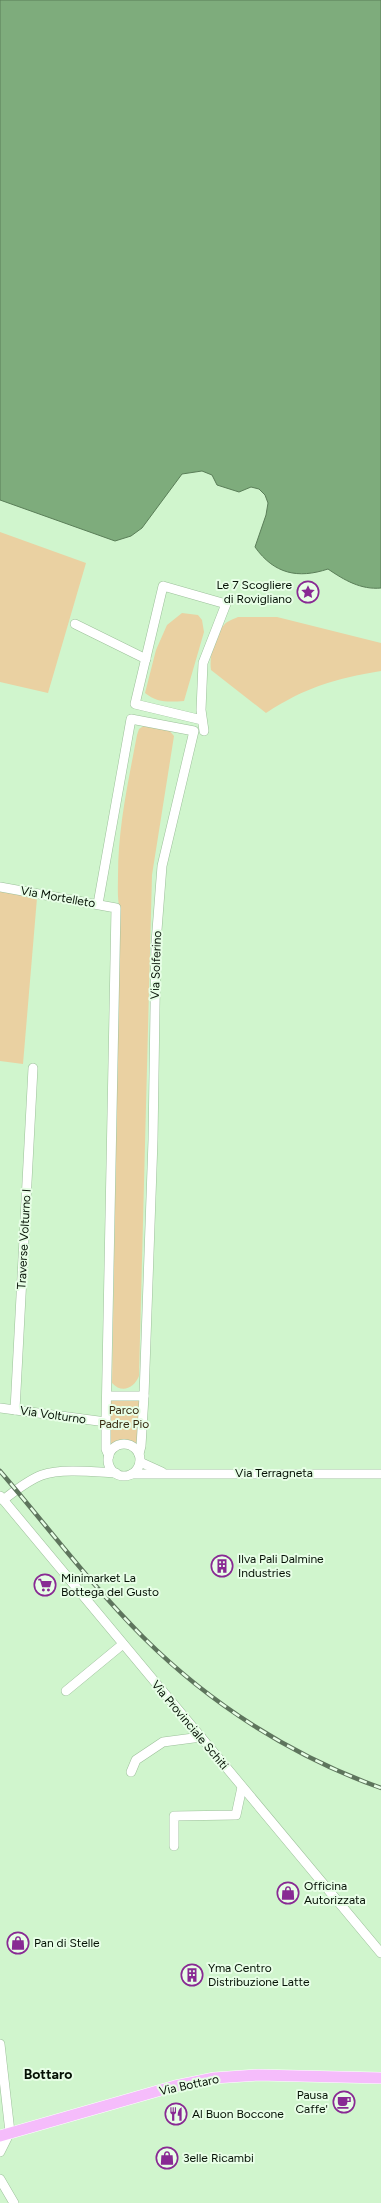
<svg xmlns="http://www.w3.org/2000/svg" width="381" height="2203" viewBox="0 0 381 2203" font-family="Figtree,sans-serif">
<rect width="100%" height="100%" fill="#d0f5cd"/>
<g fill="#ead1a2">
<path d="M0 532 86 563 48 693 0 682Z"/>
<path d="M182 613 198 615 202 620 204 632 184 701C169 702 157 703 145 693L156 650 167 625Z"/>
<path d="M238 617H277L381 643V671C334 679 306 687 266 713L211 670C209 658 214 634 224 625 227 621 234 619 238 617Z"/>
<path d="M145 725 167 728 174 736 152 875 139 1376C134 1388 122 1394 112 1383L120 910C117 899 118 887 118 876 118 827 128 783 137 735L139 729Z"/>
<path d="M0 891 37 898 23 1064 0 1061Z"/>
<path d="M107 1396H144L141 1445 136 1449C125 1440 115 1445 109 1456Z"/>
</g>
<path fill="#7eac7c" stroke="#5a7e58" d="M0 0H381V588C361 590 344 580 328 569 298 579 274 574 255 547L266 515 268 503 265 495 259 489 251 487 239 492 217 485 212 475 202 471 182 474 142 528 131 536 115 541 0 500Z"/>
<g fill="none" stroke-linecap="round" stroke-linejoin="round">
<g stroke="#9cc09a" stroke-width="10">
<g id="minor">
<path d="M75 624 146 659"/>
<path d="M202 720 135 704 163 586 226 604 203 663 201 710 204 731"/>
<path d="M0 887 116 908 106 1422V1449L109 1456"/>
<path d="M98 904 131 719 194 731 162 866 156 943 153 1140 144 1396 141 1446 139 1454"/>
<path d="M107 1396H144"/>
<path d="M0 1408 106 1422"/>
<path d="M15 1410 33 1068"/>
<circle cx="124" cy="1460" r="16"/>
<path d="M140 1462 162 1472"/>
<path d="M132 1474H381"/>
<path d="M0 1496 381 1953"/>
<path d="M3 1500C15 1491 28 1480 42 1475 61 1468 96 1472 116 1473"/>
<path d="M66 1691 123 1644"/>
<path d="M131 1772 136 1760 163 1742 201 1737"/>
<path d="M174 1846V1816L236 1815 242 1787"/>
<path d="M0 2044 10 2132 0 2152"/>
<path d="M0 2179 14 2203"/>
</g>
</g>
<g stroke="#fff" stroke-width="12">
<path id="major" d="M0 2136 175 2086 214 2078 258 2075 381 2078"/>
</g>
<use href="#minor" stroke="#fff" stroke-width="9"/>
<use href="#major" stroke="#f5bcfb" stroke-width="11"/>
<g stroke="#5e755d" stroke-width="4.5">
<path id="rail" d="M0 1471C47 1526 92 1586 143 1637 210 1704 292 1756 381 1788"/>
</g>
<use href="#rail" stroke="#e7fee6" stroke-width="2.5" stroke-dasharray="8" stroke-linecap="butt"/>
</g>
<defs>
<g id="sight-ring" transform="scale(1.125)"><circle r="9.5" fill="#e7fee6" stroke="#882993" stroke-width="1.5"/><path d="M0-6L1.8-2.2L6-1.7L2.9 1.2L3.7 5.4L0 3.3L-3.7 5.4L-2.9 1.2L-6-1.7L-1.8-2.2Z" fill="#882993"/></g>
<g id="building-ring" transform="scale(1.125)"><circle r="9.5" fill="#e7fee6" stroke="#882993" stroke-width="1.5"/><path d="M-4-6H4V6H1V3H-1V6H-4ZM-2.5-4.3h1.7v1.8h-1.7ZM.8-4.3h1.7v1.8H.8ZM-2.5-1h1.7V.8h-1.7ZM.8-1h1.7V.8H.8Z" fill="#882993"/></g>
<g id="supermarket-ring" transform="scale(1.125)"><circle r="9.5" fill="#e7fee6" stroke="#882993" stroke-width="1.5"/><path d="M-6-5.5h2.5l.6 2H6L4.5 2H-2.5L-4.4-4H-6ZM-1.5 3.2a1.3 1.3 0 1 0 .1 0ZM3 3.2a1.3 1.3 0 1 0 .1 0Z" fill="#882993"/></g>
<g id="shop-ring" transform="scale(1.125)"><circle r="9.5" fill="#e7fee6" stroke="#882993" stroke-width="1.5"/><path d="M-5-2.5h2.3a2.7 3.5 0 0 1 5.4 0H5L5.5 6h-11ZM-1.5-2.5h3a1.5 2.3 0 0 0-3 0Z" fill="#882993"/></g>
<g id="cafe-ring" transform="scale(1.125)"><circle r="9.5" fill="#e7fee6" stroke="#882993" stroke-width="1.5"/><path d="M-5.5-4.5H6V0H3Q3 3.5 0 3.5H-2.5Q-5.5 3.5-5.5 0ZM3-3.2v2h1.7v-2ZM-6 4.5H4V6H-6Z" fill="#882993"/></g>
<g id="restaurant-ring" transform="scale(1.125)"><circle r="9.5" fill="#e7fee6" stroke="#882993" stroke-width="1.5"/><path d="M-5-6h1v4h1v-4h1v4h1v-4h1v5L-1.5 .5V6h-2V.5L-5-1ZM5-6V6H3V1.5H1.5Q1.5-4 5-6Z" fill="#882993"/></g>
</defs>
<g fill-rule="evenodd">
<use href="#sight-ring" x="308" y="592"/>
<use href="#building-ring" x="222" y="1566"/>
<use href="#supermarket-ring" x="45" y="1585"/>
<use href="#shop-ring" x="288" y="1893"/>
<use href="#shop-ring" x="18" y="1943"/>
<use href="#building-ring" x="192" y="1975"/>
<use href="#cafe-ring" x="344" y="2102"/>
<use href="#restaurant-ring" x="176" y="2114"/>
<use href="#shop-ring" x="167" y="2158"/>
</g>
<g text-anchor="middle" stroke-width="4" stroke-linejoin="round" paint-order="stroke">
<g font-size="12" fill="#051105" stroke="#e7fee6" text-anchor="start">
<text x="292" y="589" text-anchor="end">Le 7 Scogliere<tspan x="292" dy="14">di Rovigliano</tspan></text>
<text x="238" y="1563">Ilva Pali Dalmine<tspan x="238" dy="14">Industries</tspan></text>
<text x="61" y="1582">Minimarket La<tspan x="61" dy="14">Bottega del Gusto</tspan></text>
<text x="304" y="1890">Officina<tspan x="304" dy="14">Autorizzata</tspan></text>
<text x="34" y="1947">Pan di Stelle</text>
<text x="208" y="1972">Yma Centro<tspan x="208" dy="14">Distribuzione Latte</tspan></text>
<text x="328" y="2099" text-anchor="end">Pausa<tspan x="328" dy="14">Caffe'</tspan></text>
<text x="192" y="2118">Al Buon Boccone</text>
<text x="183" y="2162">3elle Ricambi</text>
</g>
<g font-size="12" fill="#051105" stroke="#e7fee6">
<text transform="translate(58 897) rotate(10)" y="4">Via Mortelleto</text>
<text transform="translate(156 965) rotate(-88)" y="4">Via Solferino</text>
<text transform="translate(24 1239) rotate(-87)" y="4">Traverse Volturno I</text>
<text transform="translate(53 1415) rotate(8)" y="4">Via Volturno</text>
<text x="274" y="1477">Via Terragneta</text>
<text transform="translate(190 1725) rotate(50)" y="4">Via Provinciale Schiti</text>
<text transform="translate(189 2085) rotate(-12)" y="4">Via Bottaro</text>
</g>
<g font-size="12" fill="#382b10" stroke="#e7fee6">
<text x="124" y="1414">Parco<tspan x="124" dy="14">Padre Pio</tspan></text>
</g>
<g font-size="14" font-weight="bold" fill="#051105" stroke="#e7fee6">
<text x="48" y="2079">Bottaro</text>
</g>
</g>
</svg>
